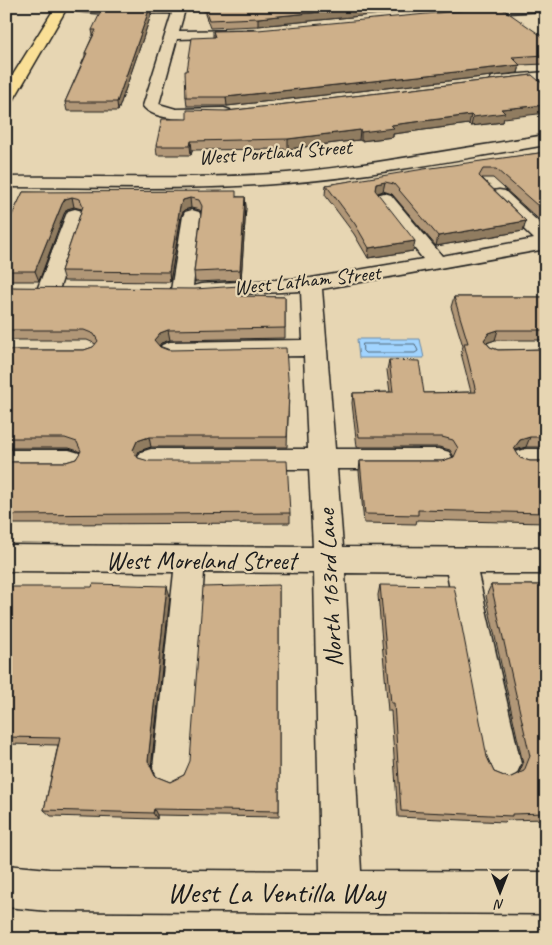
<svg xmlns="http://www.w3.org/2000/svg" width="552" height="945" viewBox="0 0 552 945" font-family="Caveat,sans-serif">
<rect width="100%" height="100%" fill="#e7d6b3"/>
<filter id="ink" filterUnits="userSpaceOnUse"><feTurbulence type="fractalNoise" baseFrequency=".02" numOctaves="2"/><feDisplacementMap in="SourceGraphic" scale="10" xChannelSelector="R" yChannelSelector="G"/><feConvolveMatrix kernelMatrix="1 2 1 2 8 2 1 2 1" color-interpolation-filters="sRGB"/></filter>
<g filter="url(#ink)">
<path fill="#a1d4ff" stroke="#6c8aa4" d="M357 339H420L424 358H359Z"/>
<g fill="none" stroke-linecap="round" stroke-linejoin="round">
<path stroke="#516677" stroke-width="1" d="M363 344H415L418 351 415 353H365L363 351Z"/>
<g stroke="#1c1c1c" stroke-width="3">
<g id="minor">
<path d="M61 6H186L179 31 256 30 257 33 251 37 177 39 159 104 176 109 224 108 230 110 232 113 230 116 224 118C204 118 156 124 143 106L172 13C152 13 73 17 61 6Z"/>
<path d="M487 6H546V11L465 15 459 11 465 7Z"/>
<path d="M546 72V80L497 84 492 83 490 80 492 77 497 76Z"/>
<path d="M546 135V145C460 159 374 176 287 183 194 191 99 187 6 187V177C99 176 194 180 287 173 374 165 460 148 546 135Z"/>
<path d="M499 190 505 191 546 229V249L322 289 335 449H439L449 452 453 459 449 466 439 469H337L343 547 546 548V574H478L521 764 515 777 502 783 489 777 483 764 447 574 345 573 361 871 546 872V914L49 911 6 907V865L49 869 320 871 314 573 204 572 191 768 185 781 172 787 159 781 153 768 174 572 6 571V545L313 547 309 469H151L141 466 137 459 141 452 151 449H308L304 356 170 358 162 355 158 350 162 345 170 342 303 340 301 291 201 296 193 295 192 292 190 295 182 296 174 295 171 290 183 216 185 212 192 210 199 212 201 216 193 286 201 284 311 278 423 259 375 199 377 195 384 193 391 195 442 256 534 239 493 199 490 195 493 191Z"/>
<path d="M75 209 82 211 84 215 59 290 56 295 48 296 40 295 37 290 66 215 68 211Z"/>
<path d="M526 449H546V469H526L516 466 512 459 516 452Z"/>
<path d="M6 450H69L79 453 83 460 79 467 69 470H6Z"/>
</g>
</g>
<g stroke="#1c1c1c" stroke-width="3">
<path id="major" d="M56 6H68L14 99 11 102 6 103V86Z"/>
</g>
<use href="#minor" fill="#e7d6b3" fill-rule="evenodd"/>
<use href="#major" fill="#fadf96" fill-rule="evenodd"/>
</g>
<g fill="#b19777" stroke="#1c1c1c">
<path d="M202 6H464L258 26 210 28Z"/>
<path d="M150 7 151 15 118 111H67L65 102 85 56V53L93 35 92 30Z"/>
<path d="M213 31 546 39V64L520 65 518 73 227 106H187L186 97 187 71 213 37Z"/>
<path d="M532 75 504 118 503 122 471 126 469 124 393 134V137L361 141 359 140 288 149 192 150 191 155H157L156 146 187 119 227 111Z"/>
<path d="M546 152V226L493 178H482L526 221 523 231 436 246 392 194 383 191 377 194 413 251 368 258 354 234 325 195 326 185Z"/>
<path d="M23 192 245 197 246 207 241 280 195 282 194 272 201 213 200 210 191 208 184 210 181 216 170 282 64 281 61 271 82 209 74 207 67 209 64 214 39 281H6V228Z"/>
<path d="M6 287 239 297H285V338L170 340 161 343 159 346 289 393 287 447H151L139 451 137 456 138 458 290 513V523L48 524H6V462H66L76 459 81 452 69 448H6V350H84L93 347 96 344 87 340H6Z"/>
<path d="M454 297H546V340H495L487 343 490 347 498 350 546 349V447H526L515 450 520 458 530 461H546V523L417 520 416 524 364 523 359 471 360 461H442L454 457 450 450 439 447H357L352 403 353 393 390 392 387 370 389 360 424 393 471 392 461 353 463 346 451 307Z"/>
<path d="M279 585V817L157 815V819L51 816 44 810 58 745 6 744V587L170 596 151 768 155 776 170 782 184 775Z"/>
<path d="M380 585 487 757 494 772 509 778 519 773 523 764 486 596 491 585H546V819L507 820 505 822 398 817 391 711H388L378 595Z"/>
</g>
<g fill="#907b61" stroke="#1c1c1c">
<path d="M383 6H464L258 26V18Z"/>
<path d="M150 7 151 15 118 111 117 102Z"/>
<path d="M520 65 518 73 227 106 226 97Z"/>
<path d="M546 105V113L504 118 503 122 471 126 473 117 501 109Z"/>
<path d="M471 115 469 124 393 134V137L361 141V132L391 125Z"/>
<path d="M360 130 359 140 288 149V139Z"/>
<path d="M191 141 192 150 191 155 190 146Z"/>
<path d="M385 182 383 191 375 194V190L376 184Z"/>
<path d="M72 197 74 207 67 209 64 214 39 281 35 271 62 204 65 199Z"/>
<path d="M245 197 246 207 241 280 240 270Z"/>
<path d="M190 198 191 208 184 210 181 216 170 282 169 272 180 206 183 200Z"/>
<path d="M526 221 523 231 436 246 438 236Z"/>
<path d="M415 241 413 251 368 258 369 248Z"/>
<path d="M168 330 170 340 161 343 156 350 154 340 160 333Z"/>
<path d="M498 330 495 340 486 343 484 340 489 333Z"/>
<path d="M149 437 151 447 139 451 135 460 133 450 137 441Z"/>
<path d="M530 437 526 447 515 450 514 448 520 440Z"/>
<path d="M167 586 170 596 151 768 148 761Z"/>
<path d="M154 809 157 815V819L153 813Z"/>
</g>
<g fill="#ceb08a" stroke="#1c1c1c">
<path d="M204 6H383L258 18 209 20Z"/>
<path d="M103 7H150L117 102H65L87 53H85L96 30H92Z"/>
<path d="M500 7 546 39V55L512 57 520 65 226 97H186L185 71H187L192 38 215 37 213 31 258 30Z"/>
<path d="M532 75 546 87V105L501 109 505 113 473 117 471 115 391 125 394 128 361 132 360 130 288 139 191 141 190 146H156L162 119H187V110L227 111Z"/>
<path d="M546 152V213L496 169H483L479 176 526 221 438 236 394 184 385 182 376 184 375 190 415 241 369 248 355 224 326 185 424 169Z"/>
<path d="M236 191V197H245L240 270 194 272 202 206 199 200 190 198 183 200 180 206 169 272 61 271 83 206 80 199 72 197 65 199 62 204 35 271H6V228L23 192Z"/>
<path d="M239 286 238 296 285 297V328L168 330 160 333 154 340 160 347 168 350 286 348 289 393 287 437H149L137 441 133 450 138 458 149 461H287L290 513 6 515V462H66L76 459 81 451 77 442 65 438H6V350H84L93 347 98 341 94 334 84 330H6V287L195 289Z"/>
<path d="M454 297H546V330H498L489 333 484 340 490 347 498 350 546 349V437H530L520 440 514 448 520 458 530 461H546V513L418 510V515L365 514 360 461H442L454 457 458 448 453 440 442 437H359L353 393 393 392 389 360 419 361 424 393 476 392 464 343H468Z"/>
<path d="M93 584 167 586 148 761 155 776 170 782 184 775 190 761 203 587 279 585V811L154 809 153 813 44 810 60 738 6 737V587H92Z"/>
<path d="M380 585 454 586 487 757 494 772 509 778 524 771 530 756 491 585H546V813L512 814V816L401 811 394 703H391Z"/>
</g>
</g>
<g text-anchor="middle" stroke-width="4.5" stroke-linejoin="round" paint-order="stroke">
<g font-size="21" fill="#1c1c1c" stroke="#e7d6b3">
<text transform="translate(275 152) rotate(-4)" y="7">West Portland Street</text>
<text transform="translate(307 280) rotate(-6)" y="7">West Latham Street</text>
</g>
<g font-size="25" fill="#1c1c1c" stroke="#e7d6b3">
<text x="201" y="569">West Moreland Street</text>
<text transform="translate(329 588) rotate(-93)" y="9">North 163rd Lane</text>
</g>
<g font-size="30" fill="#1c1c1c" stroke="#e7d6b3">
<text x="276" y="902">West La Ventilla Way</text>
</g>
</g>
<rect width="552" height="945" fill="none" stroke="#e7d6b3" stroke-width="25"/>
<rect x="12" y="12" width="527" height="920" fill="none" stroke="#1c1c1c" stroke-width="2" filter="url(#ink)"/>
<g transform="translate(500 892) rotate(180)" stroke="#e7d6b3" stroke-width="4" paint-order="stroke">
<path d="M0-4L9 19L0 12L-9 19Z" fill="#1c1c1c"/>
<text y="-8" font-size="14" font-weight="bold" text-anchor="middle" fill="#1c1c1c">N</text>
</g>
</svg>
